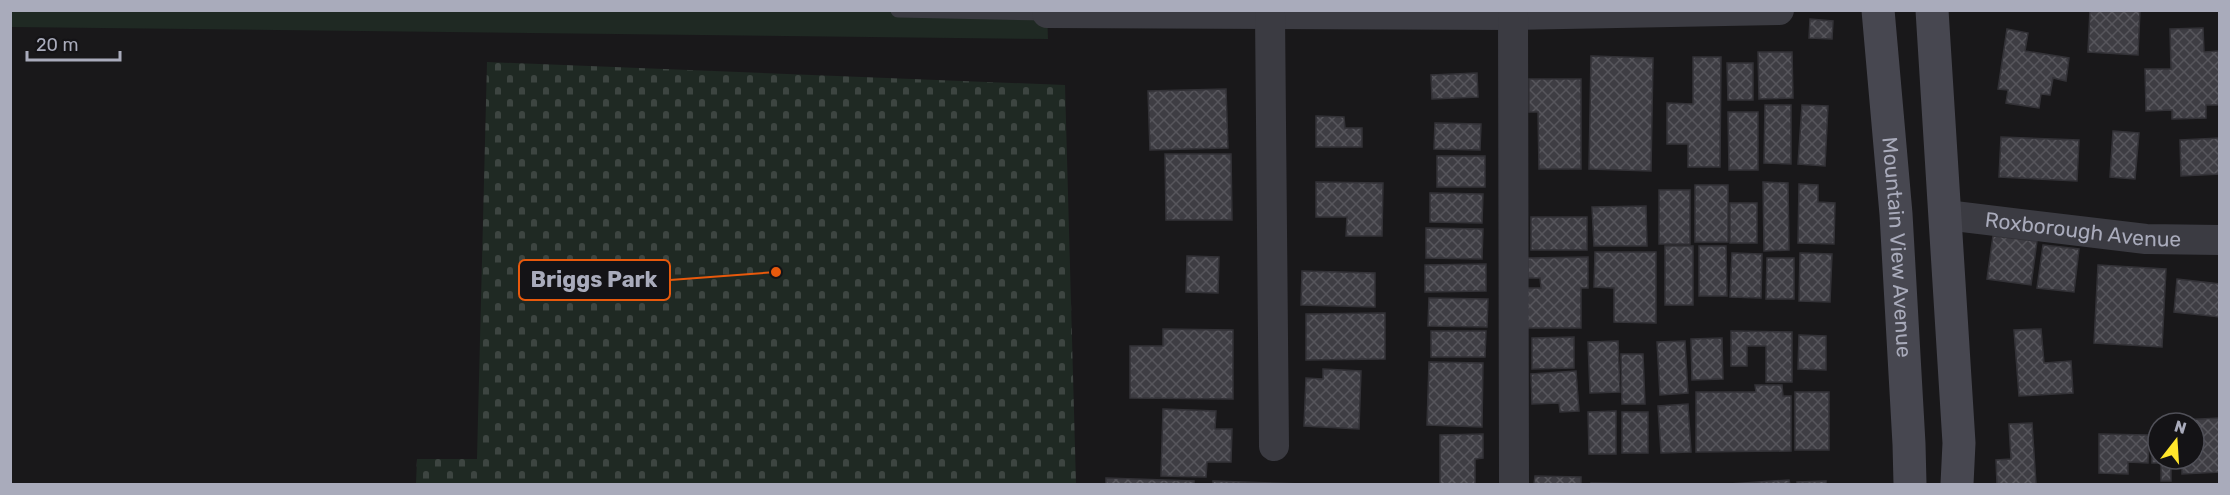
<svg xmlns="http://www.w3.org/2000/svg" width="2230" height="495" viewBox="0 0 2230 495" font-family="Rubik,sans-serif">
<defs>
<pattern id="cemetery-stones" width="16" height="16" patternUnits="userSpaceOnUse" patternTransform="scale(1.5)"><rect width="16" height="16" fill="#1f2923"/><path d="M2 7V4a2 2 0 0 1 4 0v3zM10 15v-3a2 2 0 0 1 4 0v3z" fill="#3d4541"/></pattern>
<pattern id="building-cross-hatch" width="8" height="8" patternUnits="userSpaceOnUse" patternTransform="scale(1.5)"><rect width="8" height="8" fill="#3e3d43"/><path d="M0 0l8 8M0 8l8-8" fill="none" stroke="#57565c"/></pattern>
</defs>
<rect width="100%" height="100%" fill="#19181a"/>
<path fill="url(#cemetery-stones)" d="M487 62 1065 85 1076 484H416L417 459H477Z"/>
<path fill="#1f2923" d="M11 10H1047L1048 39 11 27Z"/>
<g fill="url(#building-cross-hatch)" stroke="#333237" stroke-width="1.5">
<path d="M2090 10H2140L2138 55 2088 52Z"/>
<path d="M1810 19 1833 21 1832 39 1809 38Z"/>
<path d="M2203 28 2204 52 2220 51V105H2206V118L2172 119V110L2146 111 2145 69H2171L2170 29Z"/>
<path d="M2007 29 2028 33 2025 51 2069 58 2066 81 2053 78 2050 95 2041 94 2039 108 2006 103 2008 90 1998 89Z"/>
<path d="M1758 52H1792L1793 98 1759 99Z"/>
<path d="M1591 56 1653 58 1651 171 1589 169Z"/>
<path d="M1693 57H1721L1720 167H1688V144H1667V103L1693 104Z"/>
<path d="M1727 63H1753V100H1728Z"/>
<path d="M1477 73 1478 97 1432 99 1431 75Z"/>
<path d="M1529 79H1581V169H1539L1538 112H1529Z"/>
<path d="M1226 89 1228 148 1150 150 1148 91Z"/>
<path d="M1765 105H1791V164L1764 163Z"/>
<path d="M1802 105 1828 106 1825 166 1798 164Z"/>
<path d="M1728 112H1758V170H1729Z"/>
<path d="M1316 116 1344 117 1345 128H1362V147H1316Z"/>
<path d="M1435 123 1481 124 1480 150 1434 149Z"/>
<path d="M2113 131 2139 133 2135 179 2110 177Z"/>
<path d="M2001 137 2079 140 2077 181 1999 177Z"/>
<path d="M2220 138V174L2181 176 2180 140Z"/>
<path d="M1165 154H1231L1232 220H1166Z"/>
<rect x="1437" y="156" width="48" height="31"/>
<path d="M1316 182 1383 183 1382 236H1346L1347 217H1316Z"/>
<path d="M1763 182 1788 183 1789 250 1764 251Z"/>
<path d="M1799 184 1818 185V202L1835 203 1834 244 1798 243Z"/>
<rect x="1695" y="185" width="33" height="57"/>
<rect x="1659" y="190" width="31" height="54"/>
<path d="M1430 193 1483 194 1482 223 1430 222Z"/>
<rect x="1730" y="203" width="27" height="40"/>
<path d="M1646 206 1647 246H1594L1592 207Z"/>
<rect x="1531" y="217" width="56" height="33"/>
<path d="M1426 228 1483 229 1482 259 1426 258Z"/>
<path d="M1993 236 2037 241 2031 285 1987 279Z"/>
<path d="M2043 245 2079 249 2074 292 2037 288Z"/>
<rect x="1665" y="246" width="28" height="59"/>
<path d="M1699 246H1726L1727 296H1699Z"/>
<path d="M1595 252H1656V323L1614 322V288L1594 287Z"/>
<path d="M1732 253 1762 254 1761 298 1730 297Z"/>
<path d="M1800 253 1832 254 1830 302 1799 301Z"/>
<path d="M1187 256 1219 257 1218 293 1186 292Z"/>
<path d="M1588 257V288H1581V328H1526L1525 288H1541L1540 278H1528V258Z"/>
<path d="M1767 258H1794V299H1766Z"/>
<path d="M1486 264V291L1425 292V265Z"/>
<path d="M2098 265 2166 269 2162 347 2094 343Z"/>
<path d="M1302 271 1375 273V307L1301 305Z"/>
<path d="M2177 279 2220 284V317L2174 312Z"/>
<path d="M1429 298 1488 299 1487 327 1428 326Z"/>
<path d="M1385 313V359L1306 360V314Z"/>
<path d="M1163 329 1233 330V399L1130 398V346H1163Z"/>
<path d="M2041 329 2044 363 2071 361 2073 393 2019 396 2014 330Z"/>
<path d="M1431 331H1486L1485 357H1431Z"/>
<path d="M1731 331 1792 332V382H1766V346H1747V366H1731Z"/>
<path d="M1799 335 1826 336V370L1798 369Z"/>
<path d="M1574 337V368L1532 369V338Z"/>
<path d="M1722 338 1723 379 1692 380 1691 339Z"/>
<path d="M1618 341 1620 392 1590 393 1588 342Z"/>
<path d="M1685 341 1688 393 1660 395 1657 342Z"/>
<path d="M1621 354H1643L1645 404H1622Z"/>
<path d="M1429 362 1483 363 1482 427 1427 425Z"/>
<path d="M1323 369 1361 371 1359 429 1304 426 1306 378 1323 379Z"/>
<path d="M1576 371 1579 411 1560 412 1559 403 1532 404 1531 374Z"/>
<path d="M1755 385H1782L1783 396H1791V451L1696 452V392H1756Z"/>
<rect x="1795" y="392" width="34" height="58"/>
<path d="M1688 404 1691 452 1661 453 1658 406Z"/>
<path d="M1163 409 1216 411 1215 429H1232L1231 462H1207L1206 477 1161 476Z"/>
<path d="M1616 411V454H1589L1588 412Z"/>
<rect x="1622" y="412" width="26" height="41"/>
<path d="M2220 418V472L2182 474V459H2194V423H2180V420Z"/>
<path d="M2032 423 2036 484H1997L1996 460 2011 459 2009 424Z"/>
<path d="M1483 434V458L1475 459V484H1440V435Z"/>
<path d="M2099 434 2149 435 2148 463 2128 462V474L2099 473Z"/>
<path d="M2152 438H2158V459H2179V461H2171V481H2161V463H2152Z"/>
<path d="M1535 476 1581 477V484H1534Z"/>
<path d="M1106 478 1194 481V484H1106Z"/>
<path d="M1789 480 1790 484H1729Z"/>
<path d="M1213 481 1304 484H1213Z"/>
<path d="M1826 481V484H1797V482Z"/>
<path d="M1591 483 1652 484H1591Z"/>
</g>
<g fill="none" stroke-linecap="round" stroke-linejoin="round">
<path stroke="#3b3b42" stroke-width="15" d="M898 10 1047 13"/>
<g stroke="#3b3b42" stroke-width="30">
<path d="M1047 13 1513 15 1779 10"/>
<path d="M1270 14 1274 446"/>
<path d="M1513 15 1514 484"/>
<path id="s1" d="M1946 215 2146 239 2220 240"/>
</g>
<g stroke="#474750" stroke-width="33">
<path id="s2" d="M1878 10 1896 214 1909 444 1910 484"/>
<path d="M1932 10 1959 443 1957 484"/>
</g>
</g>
<g text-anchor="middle" stroke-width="6" stroke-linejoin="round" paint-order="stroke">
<g font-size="21" fill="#a9abbb" stroke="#141316">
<text dy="7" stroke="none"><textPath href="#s1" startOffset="138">Roxborough Avenue</textPath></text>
<text dy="7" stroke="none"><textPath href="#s2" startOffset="238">Mountain View Avenue</textPath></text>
</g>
</g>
<path fill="none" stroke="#e8590c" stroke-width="2" d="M776 272L670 280"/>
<circle fill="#e8590c" stroke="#141316" stroke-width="2" cx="776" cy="272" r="6"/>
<rect fill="#141316" stroke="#e8590c" stroke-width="2" x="519" y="260" width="151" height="40" rx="6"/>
<g font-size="22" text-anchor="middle" font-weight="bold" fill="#a9abbb">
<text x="594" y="287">Briggs Park</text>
</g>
<rect width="2230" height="495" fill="none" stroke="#a9abbb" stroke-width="24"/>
<g transform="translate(2176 441) rotate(17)"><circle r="28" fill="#141316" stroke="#505058" stroke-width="1.5"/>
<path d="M0-4.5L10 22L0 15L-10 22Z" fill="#ffe62b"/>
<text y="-9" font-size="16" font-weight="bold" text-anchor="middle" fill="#a9abbb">N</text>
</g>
<path d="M27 51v9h93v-9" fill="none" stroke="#a9abbb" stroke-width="3"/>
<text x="36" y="51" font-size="18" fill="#a9abbb" stroke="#141316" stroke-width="4.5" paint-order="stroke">20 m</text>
</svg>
